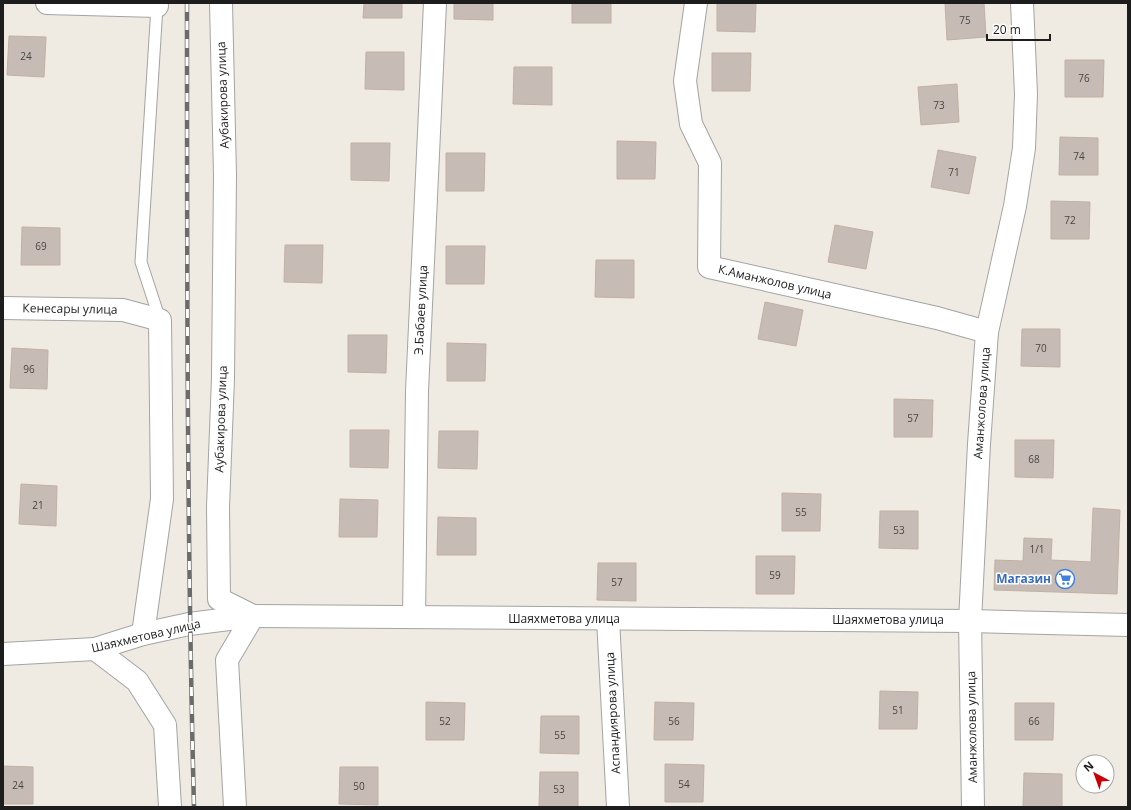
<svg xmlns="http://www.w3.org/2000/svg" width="1131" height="810" viewBox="0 0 1131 810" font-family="'Open Sans',sans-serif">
<rect width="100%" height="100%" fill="#efeae2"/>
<g fill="#c7bcb5" stroke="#c2b0a3">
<path d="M364 3H402V18H363Z"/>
<path d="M454 3H493V20L454 19Z"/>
<rect x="572" y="3" width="39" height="20"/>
<path d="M717 3H756L755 32 717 31Z"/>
<path d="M945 3H984L986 37 947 40Z"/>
<path d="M9 36 46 37 44 77 7 75Z"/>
<path d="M366 52H404V90L365 89Z"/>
<path d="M712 53H751L750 91H712Z"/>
<path d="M1065 60H1104L1103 97H1065Z"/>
<path d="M514 67H552V105L513 104Z"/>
<path d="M957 84 959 122 921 125 918 87Z"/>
<path d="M1060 137 1098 138V175H1059Z"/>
<path d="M617 141 656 142 655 179H617Z"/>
<path d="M351 143H390L389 181 351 180Z"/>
<path d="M938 150 976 157 969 194 931 187Z"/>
<path d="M446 153H485L484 191H446Z"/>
<path d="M1051 201 1090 202 1089 239H1051Z"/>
<path d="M835 225 873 232 866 269 828 262Z"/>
<path d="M22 227 60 228V265H21Z"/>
<path d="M285 245H323L322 283 284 282Z"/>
<path d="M446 246H485L484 284H446Z"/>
<path d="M596 260H634V298L595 297Z"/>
<path d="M765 302 803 310 796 346 758 339Z"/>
<path d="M1022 329H1060V367L1021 366Z"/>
<path d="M348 335H387L386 373 348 372Z"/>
<path d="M447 343 486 344 485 381H447Z"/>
<path d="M12 348 48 350 47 389 10 388Z"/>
<path d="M894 399 933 400 932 437H894Z"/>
<path d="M350 430H389L388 468 350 467Z"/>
<path d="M439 431H478L477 469 438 468Z"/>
<path d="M1015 440H1054L1053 478 1015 477Z"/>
<path d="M21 484 57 486 56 526 19 524Z"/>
<path d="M782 493 821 494 820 531H782Z"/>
<path d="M340 499 378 500 377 537H339Z"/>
<path d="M1093 508 1120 510 1117 594 994 590 995 560 1023 561 1024 538 1052 539 1051 560 1091 562Z"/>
<path d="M880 511H918V549L879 548Z"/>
<path d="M438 517 476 518V555H437Z"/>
<path d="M756 556H795L794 594H756Z"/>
<path d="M598 563H636V601L597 600Z"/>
<path d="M880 691 918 692 917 729H879Z"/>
<path d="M426 702 465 703 464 740H426Z"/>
<path d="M655 702 694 703 693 740H654Z"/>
<path d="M1015 703H1054L1053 740H1015Z"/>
<path d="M541 716H579V754L540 753Z"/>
<path d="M665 764 704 765 703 802H665Z"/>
<path d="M3 766 33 767V804H3Z"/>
<path d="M340 767H378V805L339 804Z"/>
<path d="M540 772H578V807H539Z"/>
<path d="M1024 773 1062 774V807H1023Z"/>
</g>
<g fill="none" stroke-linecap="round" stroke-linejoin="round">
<g stroke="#a4a4a4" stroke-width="13">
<path id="service" d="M157 6 141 262 160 320"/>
</g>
<g stroke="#a4a4a4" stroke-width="24">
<g id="minor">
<path d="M47 3 157 6"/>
<path d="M221 3 225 175 223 378 218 507 219 599 253 616 227 660 235 807"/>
<path d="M696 3 685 81 691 124 710 163 709 267 937 318 987 332"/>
<path d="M3 308 123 310 160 320 162 499 143 634"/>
<path d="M414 617 417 391 435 3"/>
<path d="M608 619 618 807"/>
<path d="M95 649 137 681 165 725 170 807"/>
<path d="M3 654 95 649 143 634 189 624 253 616 970 621 1128 625"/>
<path d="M973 807 970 621 979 444 987 332 1015 206 1024 148 1026 94 1022 3"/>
</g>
</g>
<use href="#service" stroke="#fff" stroke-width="11"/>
<use href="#minor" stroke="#fff" stroke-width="22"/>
<g stroke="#6b6b6b" stroke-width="4.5">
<path id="rail" d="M187 3C187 271 187 539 194 807"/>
</g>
<use href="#rail" stroke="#fff" stroke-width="3" stroke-dasharray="9" stroke-linecap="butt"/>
</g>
<defs>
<g id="supermarket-ring" transform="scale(1)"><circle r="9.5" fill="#fff" stroke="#3f7fe0" stroke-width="1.5"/><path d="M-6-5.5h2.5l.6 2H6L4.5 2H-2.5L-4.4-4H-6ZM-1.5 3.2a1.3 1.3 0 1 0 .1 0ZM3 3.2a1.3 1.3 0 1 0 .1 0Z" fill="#3f7fe0"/></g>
</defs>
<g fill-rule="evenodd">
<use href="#supermarket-ring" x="1065" y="579"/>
</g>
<g text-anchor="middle" stroke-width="3" stroke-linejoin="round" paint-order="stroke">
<g font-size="10" fill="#484543">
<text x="965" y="24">75</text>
<text x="26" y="60">24</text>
<text x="1084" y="82">76</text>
<text x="939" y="109">73</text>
<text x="1079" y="160">74</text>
<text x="954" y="176">71</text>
<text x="1070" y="224">72</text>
<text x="41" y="250">69</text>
<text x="1041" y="352">70</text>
<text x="29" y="373">96</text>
<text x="913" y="422">57</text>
<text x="1034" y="463">68</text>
<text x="38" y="509">21</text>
<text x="801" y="516">55</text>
<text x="899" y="534">53</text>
<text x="1037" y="553">1/1</text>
<text x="775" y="579">59</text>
<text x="617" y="586">57</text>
<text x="898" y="714">51</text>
<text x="445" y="725">52</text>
<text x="674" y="725">56</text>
<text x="1034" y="725">66</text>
<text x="560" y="739">55</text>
<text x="684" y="788">54</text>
<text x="18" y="789">24</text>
<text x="359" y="790">50</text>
<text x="559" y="793">53</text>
</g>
<g font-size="12" fill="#1d1d1d" stroke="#fff">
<text transform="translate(223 95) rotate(-92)" y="4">Аубакирова улица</text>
<text transform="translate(775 282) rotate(13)" y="4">К.Аманжолов улица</text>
<text transform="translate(70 309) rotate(1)" y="4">Кенесары улица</text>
<text transform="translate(421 310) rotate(-87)" y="4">Э.Бабаев улица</text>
<text transform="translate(982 403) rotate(-86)" y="4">Аманжолова улица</text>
<text transform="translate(221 419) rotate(-88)" y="4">Аубакирова улица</text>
<text x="564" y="623">Шаяхметова улица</text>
<text x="888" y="624">Шаяхметова улица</text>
<text transform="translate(146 636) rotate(-13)" y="4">Шаяхметова улица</text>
<text transform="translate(613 713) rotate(-93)" y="4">Аспандиярова улица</text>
<text transform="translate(972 727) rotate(-91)" y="4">Аманжолова улица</text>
</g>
<g font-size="12" font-weight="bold" fill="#366cbe" stroke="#fff" text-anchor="end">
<text x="1051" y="583">Магазин</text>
</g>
</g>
<rect width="1131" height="810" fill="none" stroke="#1d1d1d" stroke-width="8"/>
<g transform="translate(1095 774) rotate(319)"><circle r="19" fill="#ffffff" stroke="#a5a5a5"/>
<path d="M0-3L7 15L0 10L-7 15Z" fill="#ca0006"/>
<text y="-6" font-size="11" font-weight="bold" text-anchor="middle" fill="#1d1d1d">N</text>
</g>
<path d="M987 34v6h63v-6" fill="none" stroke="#1d1d1d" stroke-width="2"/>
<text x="993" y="34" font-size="12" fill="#1d1d1d" stroke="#ffffff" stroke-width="3" paint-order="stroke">20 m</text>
</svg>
